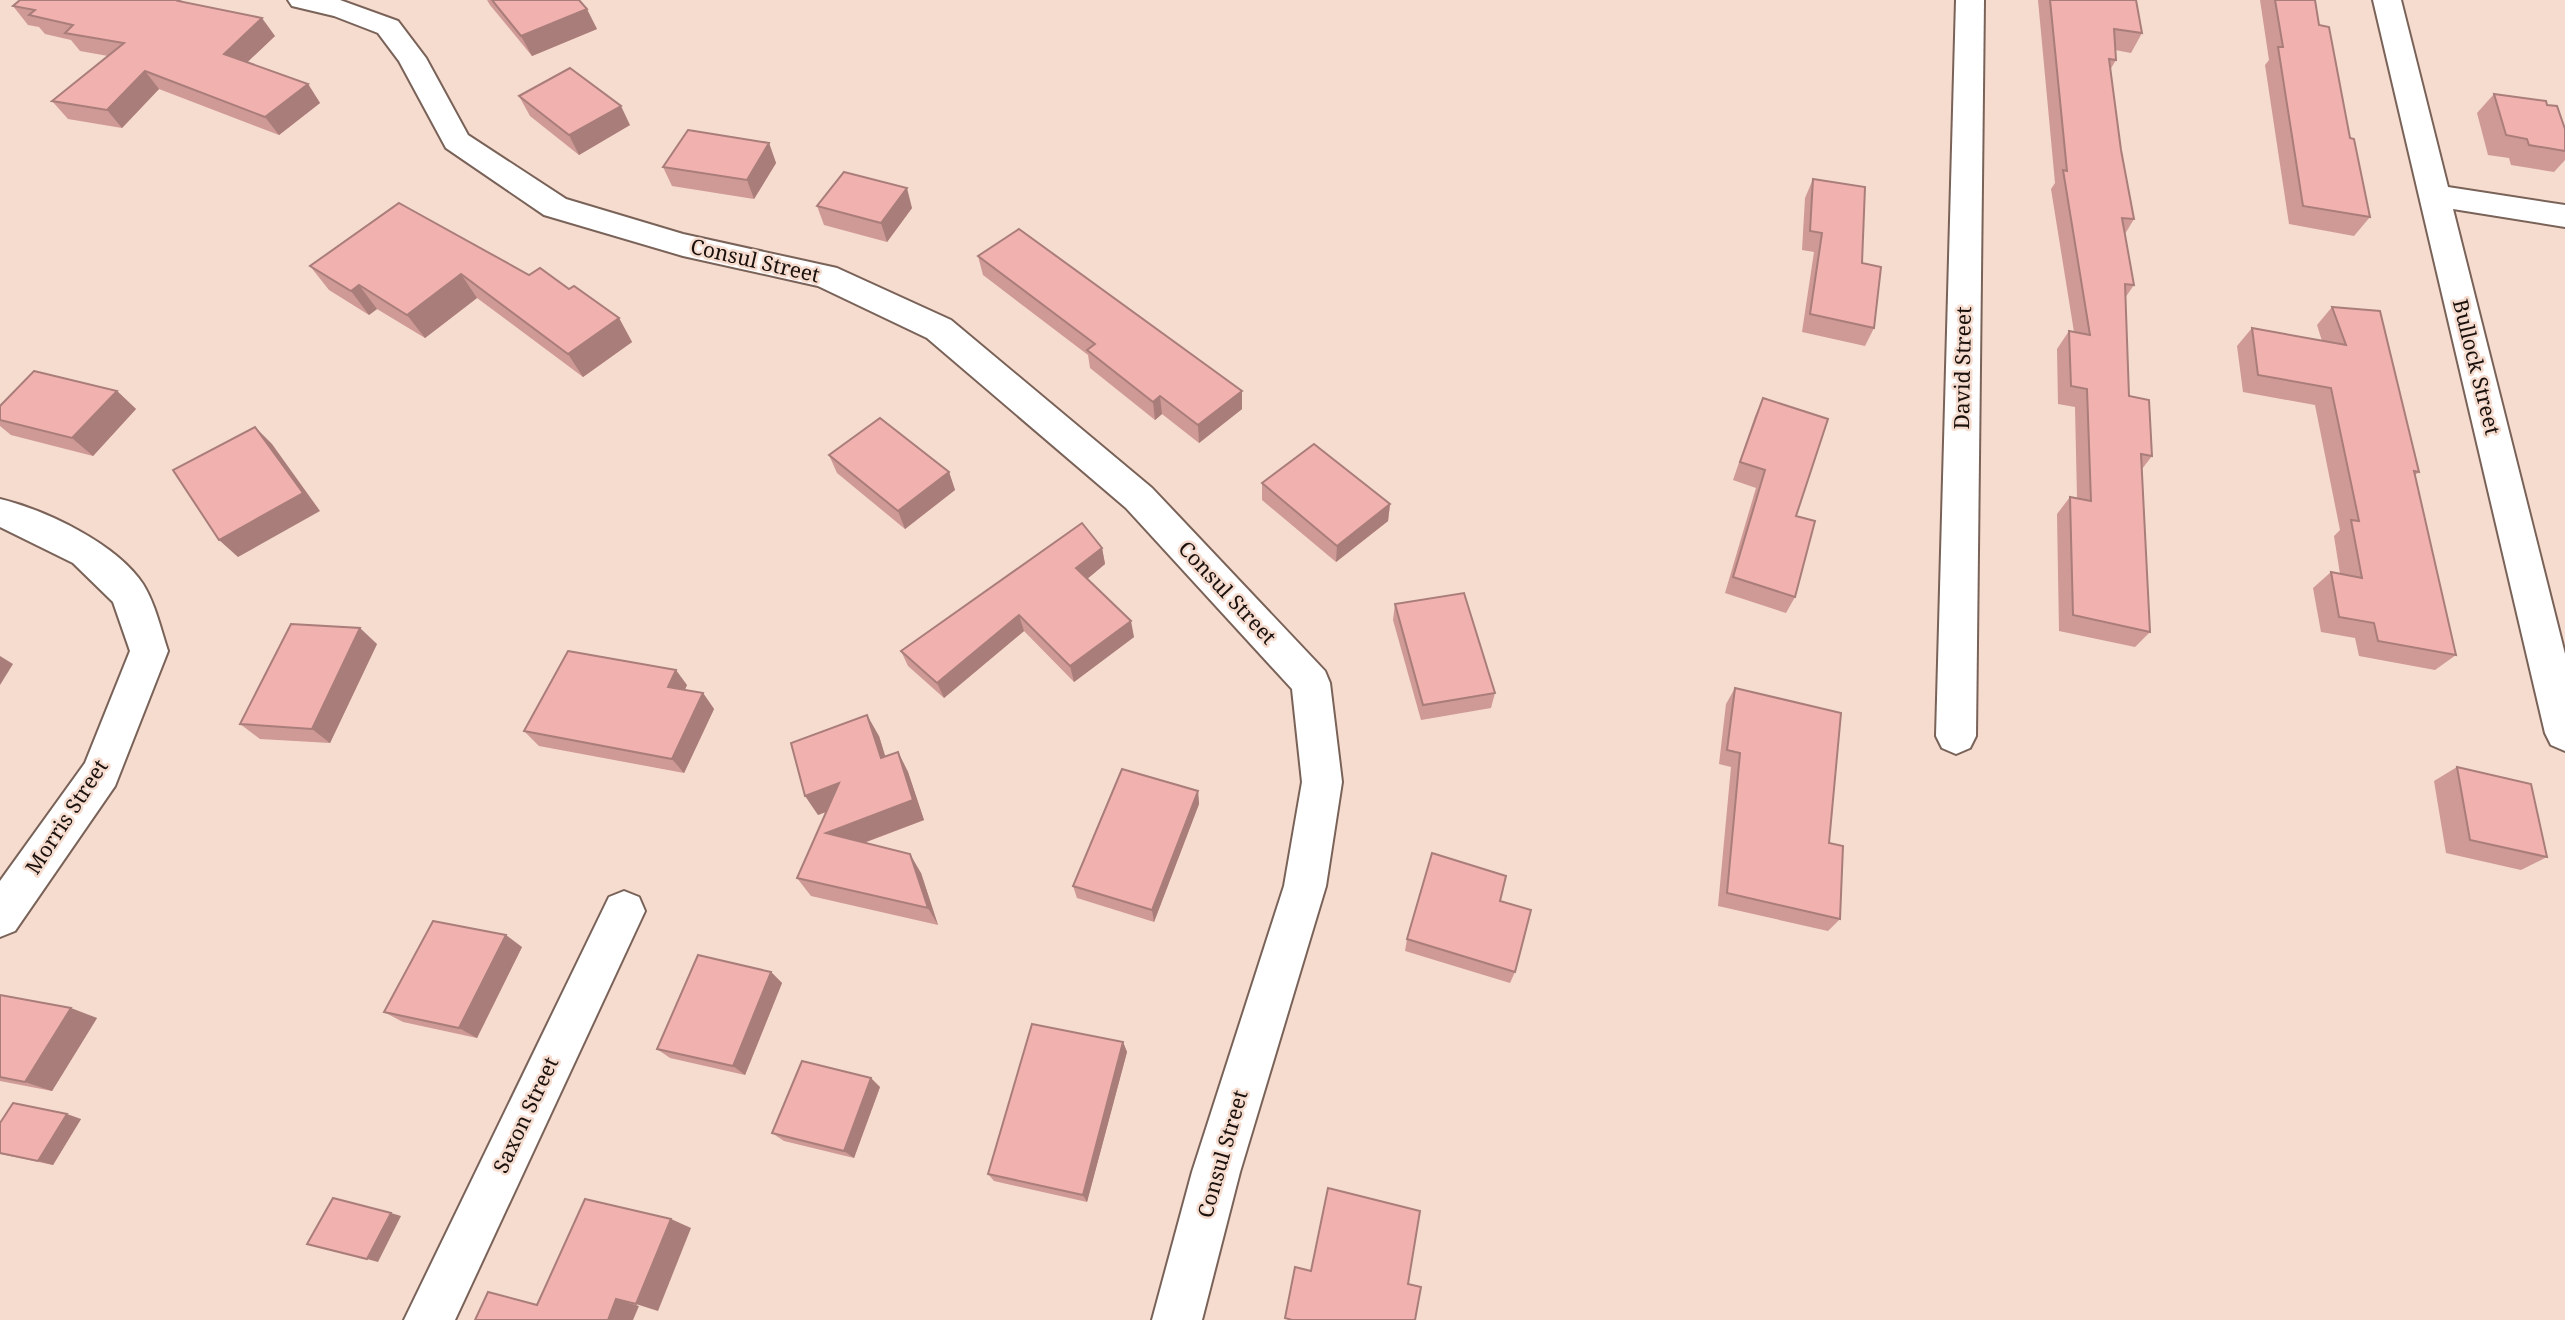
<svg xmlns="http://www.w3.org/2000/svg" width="2565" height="1320" viewBox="0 0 2565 1320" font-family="'Noto Serif',serif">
<rect width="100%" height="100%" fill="#f6dbcf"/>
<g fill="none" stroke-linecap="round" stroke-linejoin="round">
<g stroke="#796258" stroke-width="4">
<g id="minor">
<path d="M288 0H340L398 21 426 58 468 135 566 199 683 234 837 268 951 320 1152 488 1325 671 1330 683 1342 782 1326 886 1240 1172 1202 1320H1152L1192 1172 1284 886 1302 782 1292 689 1126 508 927 338 818 286 683 256 544 215 446 148 399 61 378 33 334 16 292 6Z"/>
<path d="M1956 0H1984L1976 736 1970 748 1956 754 1942 748 1936 736Z"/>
<path d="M2373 0H2401L2448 187 2565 205V227L2453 209 2565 654V751L2551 745 2545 733Z"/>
<path d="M0 499C46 510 117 544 143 584 155 603 161 630 168 651L115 786 15 931 0 937V881L85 763 130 651 113 602 73 563 0 527Z"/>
<path d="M624 891 639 897 645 911 455 1320H404L609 897Z"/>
</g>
</g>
<use href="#minor" fill="#fff" fill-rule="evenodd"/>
</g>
<g fill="#cf9996">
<path d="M20 0H181L183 2 275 36 247 62 308 84 320 103 279 135 159 89 122 128 68 119 52 101 108 56 80 51 71 40 45 34 39 27 28 25 13 6Z"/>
<path d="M487 0H579L597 29 532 56 490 5Z"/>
<path d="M2038 0H2136L2142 33 2131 53 2115 50 2116 60 2110 70 2121 150 2134 219 2125 234 2134 285 2125 298 2129 396 2152 456 2142 469 2150 632 2135 647 2059 631 2057 514 2070 497 2077 498 2075 407 2058 404 2057 349 2069 331 2074 332 2051 189 2055 183Z"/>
<path d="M2260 0H2315L2319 25 2350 138 2370 217 2354 236 2289 224 2265 65 2269 60Z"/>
<path d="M2494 94 2547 105 2565 129V160L2554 172 2511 165 2509 158 2488 155 2477 113Z"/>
<path d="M519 96 630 125 579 155 530 116Z"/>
<path d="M769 143 776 163 754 199 672 186 663 167Z"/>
<path d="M1813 179 1862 263 1874 328 1865 346 1802 332 1814 252 1802 250 1805 198Z"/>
<path d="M817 206 912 208 887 242 824 225Z"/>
<path d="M978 256 1242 409 1199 443 1162 414 1155 420 1090 368 1088 355 983 275Z"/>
<path d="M310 266 529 275 569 289 619 318 632 342 583 377 477 298 425 338 377 309 369 315 329 290Z"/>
<path d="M2332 307 2419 472 2415 475 2456 655 2435 670 2359 656 2355 638 2321 632 2313 588 2331 572 2340 574 2334 536 2340 530 2315 405 2243 392 2237 346 2252 328 2322 341 2317 325Z"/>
<path d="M117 391 136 409 93 456 11 435 0 426V406Z"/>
<path d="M1763 398 1796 516 1795 597 1786 613 1725 593 1756 488 1733 480 1755 416Z"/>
<path d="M829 455 949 472 955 490 905 529 837 473Z"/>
<path d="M1262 483 1390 504 1388 521 1336 562 1262 500Z"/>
<path d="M1102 548 1105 564 1087 579 1134 637 1074 682 1024 631 944 698 908 666 901 651Z"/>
<path d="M1395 604 1495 693 1491 708 1421 720 1393 620Z"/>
<path d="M377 644 330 743 260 739 240 724Z"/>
<path d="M687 685 685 690 703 693 714 709 684 773 539 746 524 731Z"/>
<path d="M1735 688 1829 843 1840 919 1828 931 1718 906 1731 767 1719 764 1726 704Z"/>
<path d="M879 736 885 756 898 752 908 772 924 820 864 843 921 873 938 925 811 896 797 878 826 812 818 815Z"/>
<path d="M2457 767 2547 857 2521 870 2446 853 2434 781Z"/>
<path d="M1198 791 1199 804 1154 922 1077 898 1073 886Z"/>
<path d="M1500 901 1515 972 1510 983 1405 951 1407 939Z"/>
<path d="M522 947 477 1038 403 1022 384 1012Z"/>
<path d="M771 972 782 983 745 1075 670 1058 657 1049Z"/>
<path d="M0 995 97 1018 52 1091 0 1081Z"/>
<path d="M1123 1042 1127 1052 1087 1202 994 1181 988 1174Z"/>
<path d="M880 1087 854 1158 784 1141 772 1133Z"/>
<path d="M81 1119 53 1165 0 1154V1123Z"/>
</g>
<g fill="#a97d7a">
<path d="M587 9 597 29 532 56 521 36Z"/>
<path d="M262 18 275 36 237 72 224 54Z"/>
<path d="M145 71 159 89 122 128 107 110Z"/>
<path d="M308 84 320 103 279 135 265 117Z"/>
<path d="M621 106 630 125 579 155 569 135Z"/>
<path d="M769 143 776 163 754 199 747 180Z"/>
<path d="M907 188 912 208 887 242 881 223Z"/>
<path d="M461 274 477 298 425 338 407 315Z"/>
<path d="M359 285 377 309 369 315 351 291Z"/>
<path d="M619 318 632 342 583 377 568 354Z"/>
<path d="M117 391 136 409 93 456 72 438Z"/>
<path d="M1242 391V409L1199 443 1198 425Z"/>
<path d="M1160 396 1162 414 1155 420 1153 402Z"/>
<path d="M255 427 272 444 320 511 238 557 219 540Z"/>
<path d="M949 472 955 490 905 529 898 511Z"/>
<path d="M1390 504 1388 521 1336 562 1337 546Z"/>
<path d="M1102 548 1105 564 1080 585 1076 568Z"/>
<path d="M1019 615 1024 631 944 698 937 683Z"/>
<path d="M1131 621 1134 637 1074 682 1070 666Z"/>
<path d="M360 628 377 644 330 743 312 729Z"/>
<path d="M0 656 13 664 0 685Z"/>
<path d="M676 670 687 685 679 702 668 687Z"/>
<path d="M703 693 714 709 684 773 672 759Z"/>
<path d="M867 715 879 736 892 778 881 758Z"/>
<path d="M898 752 908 772 924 820 839 852 826 833Z"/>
<path d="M839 783 851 802 818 815 805 796Z"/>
<path d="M1198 791 1199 804 1154 922 1152 910Z"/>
<path d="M910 854 921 873 938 925 928 908Z"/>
<path d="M506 935 522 947 477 1038 459 1028Z"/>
<path d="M771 972 782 983 745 1075 733 1066Z"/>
<path d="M71 1008 97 1018 52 1091 25 1082Z"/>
<path d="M1123 1042 1127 1052 1087 1202 1083 1195Z"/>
<path d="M871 1078 880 1087 854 1158 844 1151Z"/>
<path d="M67 1114 81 1119 53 1165 38 1161Z"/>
<path d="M391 1213 401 1216 378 1262 367 1259Z"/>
<path d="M671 1219 691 1228 658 1311 636 1304Z"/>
<path d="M616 1299 639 1306 633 1320H608Z"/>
</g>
<g fill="#f1b2af" stroke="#a97d7a" stroke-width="2">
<path d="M20 0H179L178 1 262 18 224 54 308 84 265 117 145 71 107 110 52 101 124 43 65 33 73 25 29 15 35 10 13 6Z"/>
<path d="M492 0H579L587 9 521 36Z"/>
<path d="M2050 0H2136L2142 33 2114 29 2116 60 2109 59 2121 150 2134 219 2122 218 2134 285 2125 284 2129 396 2149 400 2152 456 2141 454 2150 632 2073 615 2070 497 2091 501 2087 389 2071 386 2069 331 2090 335 2063 170 2067 171Z"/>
<path d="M2275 0H2315L2319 25 2329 27 2350 138 2354 139 2370 217 2303 206 2278 47H2283Z"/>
<path d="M570 68 621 106 569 135 519 96Z"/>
<path d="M2494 94 2546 101 2547 105 2557 106 2565 129V151L2529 145 2527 139 2506 135Z"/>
<path d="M688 130 769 143 747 180 663 167Z"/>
<path d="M844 172 907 188 881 223 817 206Z"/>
<path d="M1813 179 1865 187 1862 263 1881 267 1874 328 1810 314 1822 233 1810 231Z"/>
<path d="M399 203 529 275 540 268 569 289 574 286 619 318 568 354 461 274 407 315 359 285 351 291 310 266Z"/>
<path d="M1019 229 1242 391 1198 425 1160 396 1153 402 1087 350 1095 344 978 256Z"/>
<path d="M2332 307 2380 311 2419 472 2414 471 2456 655 2378 641 2374 623 2339 617 2331 572 2362 578 2351 520 2359 521 2331 388 2258 375 2252 328 2346 345Z"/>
<path d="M34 371 117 391 72 438 0 420V406Z"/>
<path d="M1763 398 1828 419 1796 516 1815 521 1795 597 1733 577 1765 470 1740 462Z"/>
<path d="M880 418 949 472 898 511 829 455Z"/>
<path d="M255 427 303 493 219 540 173 470Z"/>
<path d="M1314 444 1390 504 1337 546 1262 483Z"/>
<path d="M1082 523 1102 548 1076 568 1131 621 1070 666 1019 615 937 683 901 651Z"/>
<path d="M1464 593 1495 693 1423 705 1395 604Z"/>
<path d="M291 624 360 628 312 729 240 724Z"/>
<path d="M568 651 676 670 668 687 703 693 672 759 524 731Z"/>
<path d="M1735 688 1841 713 1829 843 1843 846 1840 919 1727 893 1740 753 1727 750Z"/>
<path d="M867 715 881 758 898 752 913 800 826 833 910 854 928 908 797 878 839 783 805 796 791 743Z"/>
<path d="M2457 767 2531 784 2547 857 2470 840Z"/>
<path d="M1122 769 1198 791 1152 910 1073 886Z"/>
<path d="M1432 853 1506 876 1500 901 1531 910 1515 972 1407 939Z"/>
<path d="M433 921 506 935 459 1028 384 1012Z"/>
<path d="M698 955 771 972 733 1066 657 1049Z"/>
<path d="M0 995 71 1008 25 1082 0 1077Z"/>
<path d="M1032 1024 1123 1042 1083 1195 988 1174Z"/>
<path d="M802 1061 871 1078 844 1151 772 1133Z"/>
<path d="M13 1103 67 1114 38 1161 0 1153V1123Z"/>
<path d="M1328 1188 1420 1211 1408 1284 1421 1287 1415 1320H1292L1285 1318 1295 1267 1311 1271Z"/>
<path d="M333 1198 391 1213 367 1259 307 1244Z"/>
<path d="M585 1199 671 1219 636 1304 616 1299 608 1320H475L488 1292 537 1305Z"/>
</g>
<g text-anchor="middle" stroke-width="5" stroke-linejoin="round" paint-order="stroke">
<g font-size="21" fill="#1a110d" stroke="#f6dbcf">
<text transform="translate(755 261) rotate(13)" y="7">Consul Street</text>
<text transform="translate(2476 367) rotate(76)" y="7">Bullock Street</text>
<text transform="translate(1963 368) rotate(-89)" y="7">David Street</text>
<text transform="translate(1227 593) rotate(47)" y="7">Consul Street</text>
<text transform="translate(67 817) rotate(-57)" y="7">Morris Street</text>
<text transform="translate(526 1115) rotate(-65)" y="7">Saxon Street</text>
<text transform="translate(1223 1154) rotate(-74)" y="7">Consul Street</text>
</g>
</g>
</svg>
